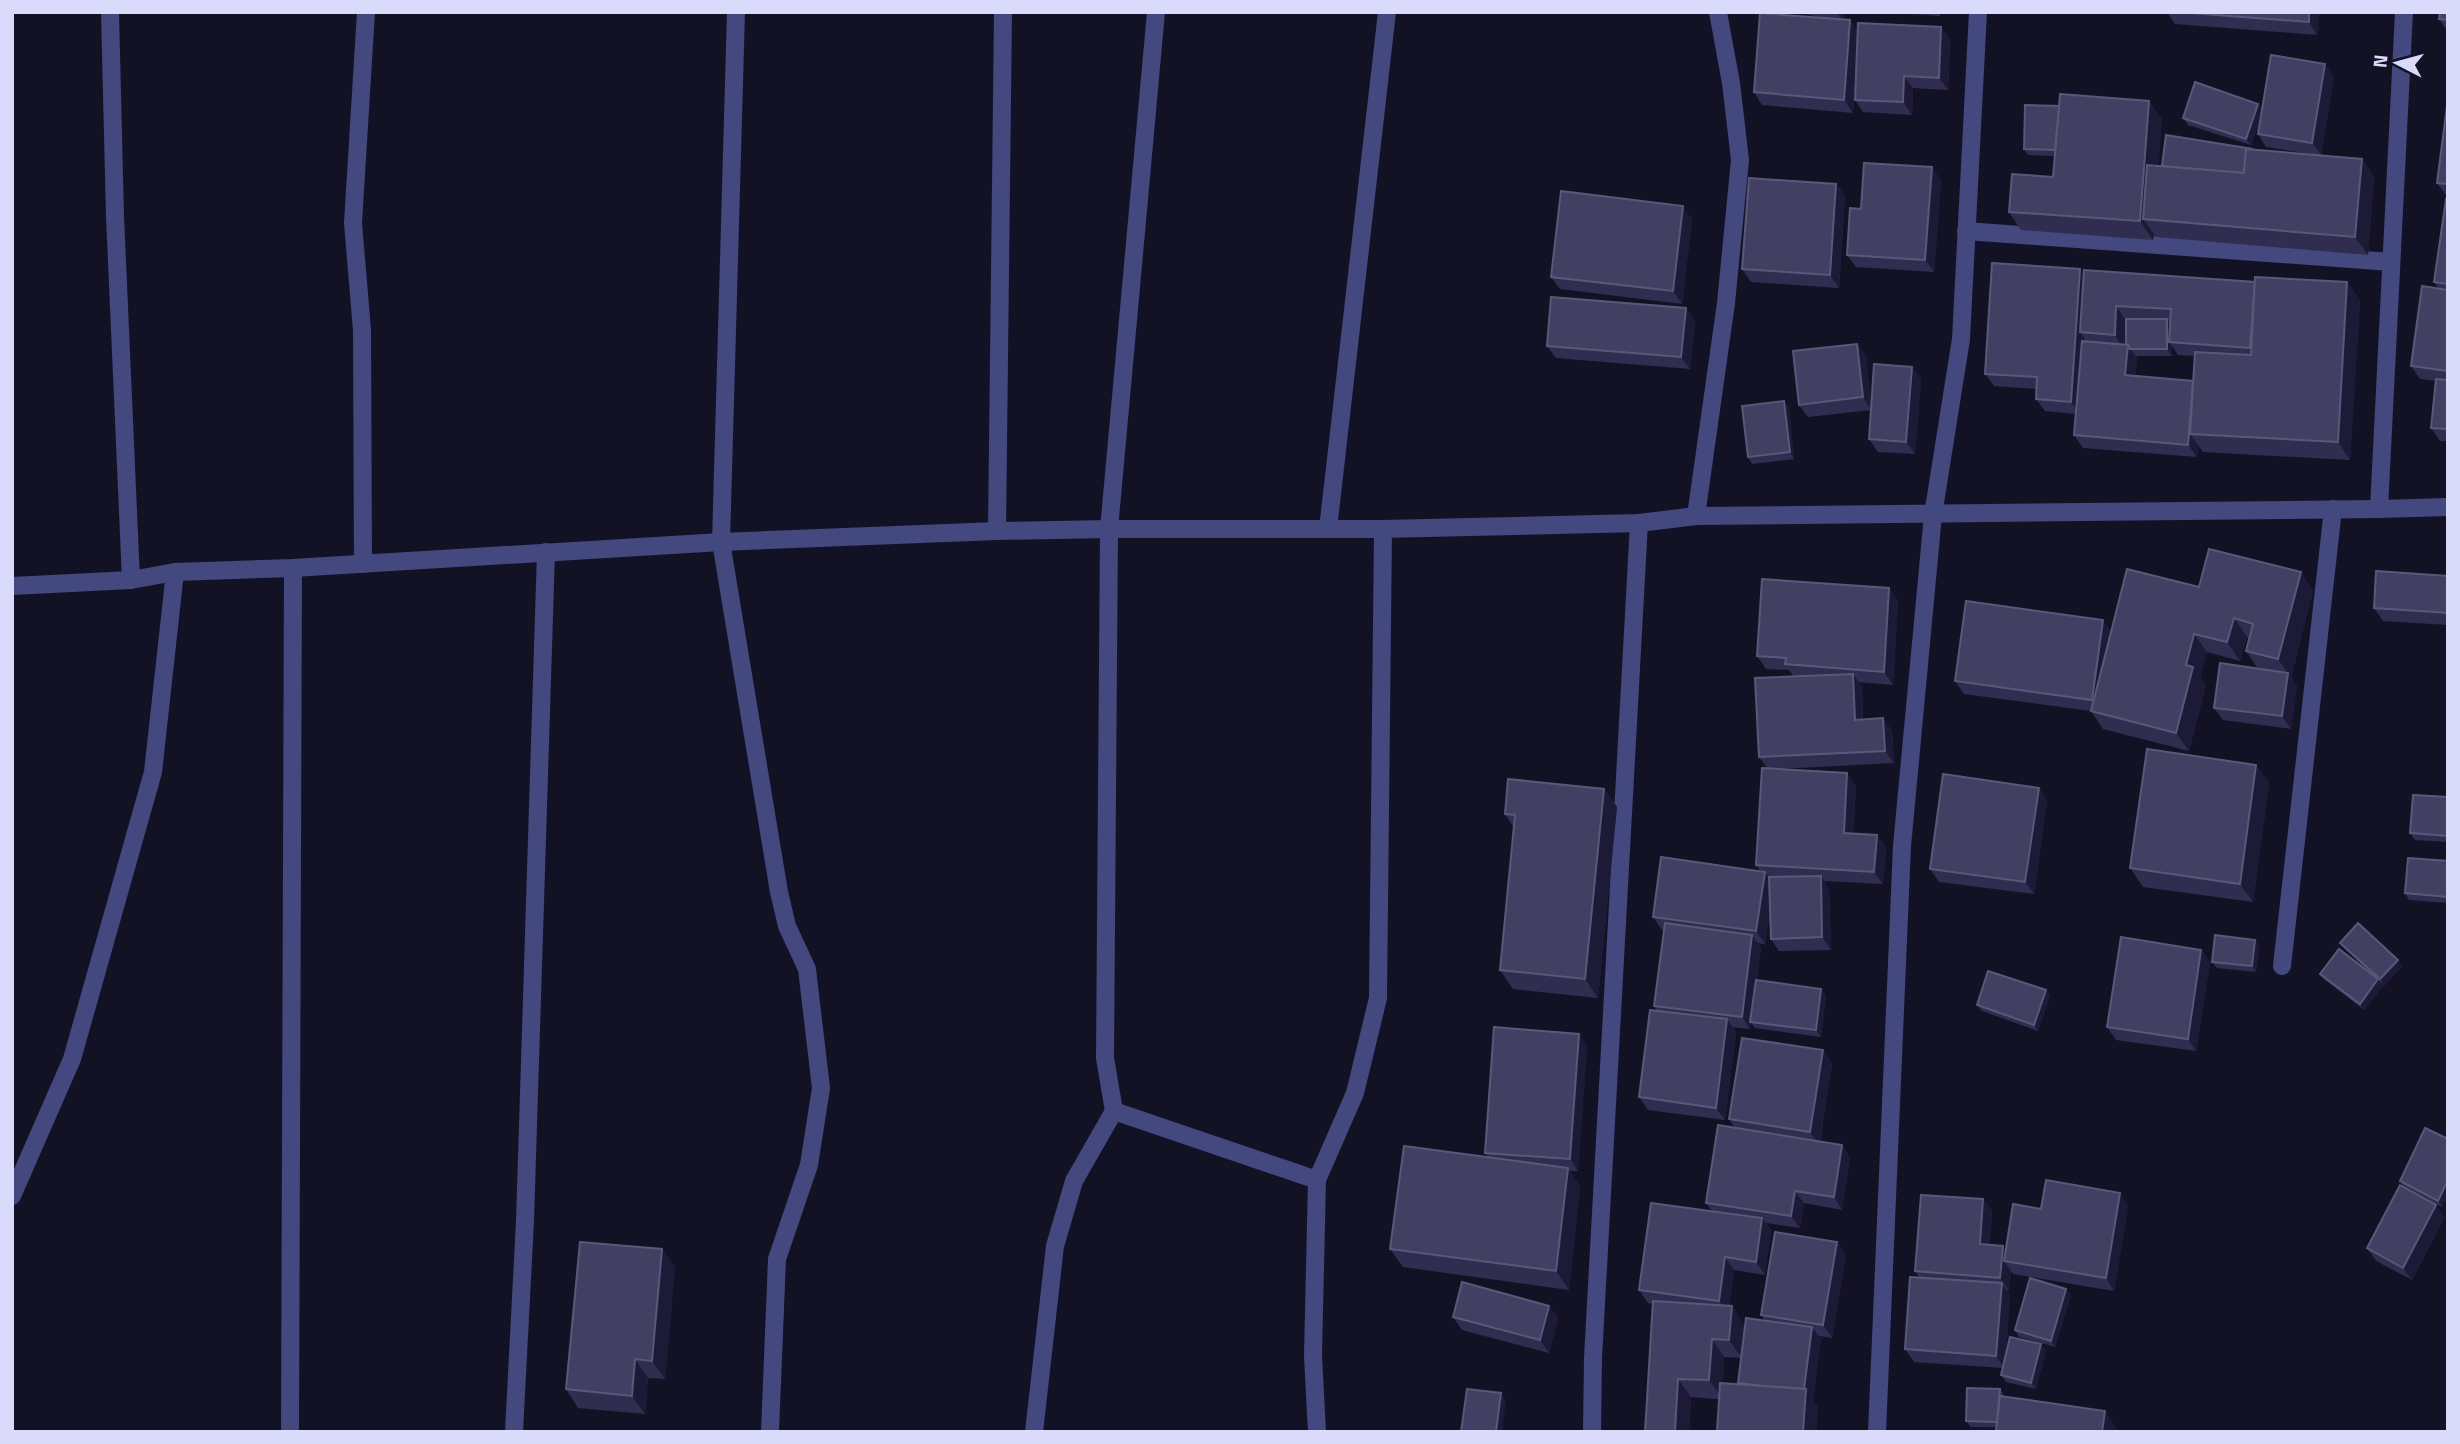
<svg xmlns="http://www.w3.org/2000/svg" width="2460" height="1444" viewBox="0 0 2460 1444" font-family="'Titillium Web',sans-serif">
<rect width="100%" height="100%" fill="#131225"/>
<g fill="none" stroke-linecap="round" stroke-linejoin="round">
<g stroke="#43487e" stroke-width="18">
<path d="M110 12 115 216 131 580"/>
<path d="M736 12 721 542 779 892 787 926 807 969 821 1088 809 1165 777 1259 770 1432"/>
<path d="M1156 12 1109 529 1105 1058 1114 1111 1317 1180"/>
<path d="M1966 231 2391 262"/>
<path d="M2379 509 2404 12"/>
<path d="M1696 516 1726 303 1740 160 1731 83 1718 12"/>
<path d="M1328 529 1387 12"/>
<path d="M997 531 1003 12"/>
<path d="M363 564 362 330 353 223 366 12"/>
<path d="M12 586 131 580 175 572 293 568 721 542 997 531 1109 529H1383L1639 523 1696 516 2379 509 2448 507"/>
<path d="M2282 966 2333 509"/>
<path d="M12 1196 72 1059 153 772 175 572"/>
<path d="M290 1432 293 568"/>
<path d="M514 1432 525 1221 546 552"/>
<path d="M1034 1432 1055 1246 1074 1181 1114 1111"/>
<path d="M1317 1432 1313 1356 1317 1180 1355 1093 1378 998 1383 529"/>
<path d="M1592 1432 1593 1358 1639 523"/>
<path d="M1877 1432 1902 846 1933 515 1961 339 1978 12"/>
</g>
</g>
<g fill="#302d50" fill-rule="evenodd">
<path d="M1795 12H1845L1843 20H1850L1857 31 1950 39 1948 90 1913 88 1912 115 1863 112 1855 100 1856 67 1853 113 1762 105 1754 92 1829 19Z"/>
<path d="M1886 12H1940V16Z"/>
<path d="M2167 12H2319L2317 35 2175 24Z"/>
<path d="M2448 12V32L2439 19Z"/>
<path d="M2334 77 2321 155 2362 159 2374 177 2368 255 2156 237 2154 234 2153 240 2021 230 2009 212 2053 177 2055 156 2028 155 2024 149 2059 106 2149 101 2162 119 2158 166 2253 149 2317 155 2266 147 2258 134 2261 117 2251 145 2188 125 2183 118 2258 104 2262 109Z"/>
<path d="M2448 98V198L2437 183Z"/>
<path d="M1941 180 1934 272 1856 267 1847 255 1861 209Z"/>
<path d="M1836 184 1845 196 1839 288 1751 282 1742 269Z"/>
<path d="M2448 199V441H2440L2431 428 2435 381 2420 379 2411 366 2438 288 2434 282Z"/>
<path d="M1692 219 1682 304 1560 289 1551 277Z"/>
<path d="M2080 269 2084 274 2255 282H2347L2360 300 2350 460 2203 452 2198 445 2197 457 2083 448 2074 435 2076 414 2045 411 2036 399 2037 389 1994 386 1985 374ZM2125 319H2126V345H2124ZM2172 346 2178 355 2195 356 2193 381 2135 376 2137 358 2135 356H2172Z"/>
<path d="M1686 308 1695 321 1690 369 1556 358 1547 346Z"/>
<path d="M1857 344 1866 356 1871 408 1912 367 1921 379 1915 454 1878 452 1869 439 1871 410 1808 417 1799 405Z"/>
<path d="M1784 401 1789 408 1794 459 1752 464 1748 457Z"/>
<path d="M2448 576V625L2383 621 2374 608Z"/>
<path d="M2199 587 2313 590 2291 677 2297 686 2291 729 2223 720 2214 708 2258 669 2246 651 2249 637H2247L2240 661 2207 652 2200 677 2206 685 2189 751 2103 729 2091 711 1964 694 1955 681 2111 631Z"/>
<path d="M1889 588 1898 601 1893 685 1858 682 1862 686 1863 719 1892 730 1894 763 1778 769 1856 786 1853 833 1886 847 1883 884 1824 881 1829 889 1831 950 1779 951 1771 939 1770 913 1765 944 1757 943 1761 948 1757 980 1826 995 1821 1037 1755 1028 1751 1023 1750 1029 1732 1027 1736 1032 1725 1120 1648 1110 1639 1097 1657 1011 1654 1006 1664 930H1662L1653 917 1760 871 1756 865 1767 768 1759 757 1794 677 1789 670 1766 669 1757 656Z"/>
<path d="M2256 765 2269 783 2253 902 2143 887 2130 868Z"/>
<path d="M2039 788 2047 800 2034 894 1939 882 1930 869Z"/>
<path d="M1604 789 1617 807 1598 998 1513 989 1500 970 1514 828 1505 814Z"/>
<path d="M2448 797V842L2415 840 2410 833Z"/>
<path d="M2448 861V903L2409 900 2405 893Z"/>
<path d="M2255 940 2259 946 2256 972 2217 968 2212 962Z"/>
<path d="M2340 943 2402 966 2384 986 2380 982 2383 986 2364 1010 2325 980 2320 974 2372 975 2345 949Z"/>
<path d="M2201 950 2210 962 2196 1051 2116 1040 2107 1027Z"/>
<path d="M2046 990 2050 996 2038 1031 1982 1011 1977 1005Z"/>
<path d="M1587 1046 1578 1171H1569L1580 1186 1569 1290 1403 1267 1390 1249 1488 1157 1485 1153Z"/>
<path d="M1832 1063 1820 1141 1842 1145 1850 1158 1842 1210 1804 1203 1800 1228 1766 1223 1771 1230 1765 1275 1734 1270 1729 1306H1732L1744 1325 1743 1340 1765 1321 1761 1315 1837 1242 1846 1255 1832 1338 1819 1336 1821 1339 1813 1400 1818 1407 1691 1397 1689 1432H1645L1653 1304 1648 1303 1639 1290 1712 1211 1706 1203 1735 1128 1729 1119ZM1724 1357 1741 1358 1738 1383 1739 1384 1723 1383Z"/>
<path d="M2425 1128 2442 1207 2404 1188 2400 1181Z"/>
<path d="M1983 1199 1992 1211 1989 1245 2006 1250 2041 1209 2128 1206 2114 1291 2013 1274 2011 1271 2009 1290H2007L2010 1295 2006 1352 2041 1344 2046 1350 2036 1389 2006 1382 2001 1375 2003 1368 1914 1362 1905 1349 1919 1277 1915 1271Z"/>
<path d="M2436 1205 2444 1218 2412 1280 2376 1261 2367 1248Z"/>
<path d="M662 1249 675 1267 665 1379 648 1378 645 1414 578 1408 566 1389Z"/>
<path d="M2066 1289 2071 1295 2055 1347 2019 1337 2015 1330Z"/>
<path d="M1549 1306 1558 1318 1549 1353 1462 1330 1453 1317Z"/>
<path d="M2000 1389 2005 1397 2117 1429 1971 1427 1966 1421Z"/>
</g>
<g fill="#1d1a37">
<path d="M1837 12H1845L1843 21Z"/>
<path d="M2309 12H2319L2317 35 2309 22Z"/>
<path d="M1850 20 1858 33 1853 113 1844 100Z"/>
<path d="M1941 27 1950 39 1948 90 1939 78Z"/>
<path d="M2325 64 2334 77 2321 155 2312 143Z"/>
<path d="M1904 76 1913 88 1912 115 1903 102Z"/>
<path d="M2149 101 2162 119 2155 220 2143 219 2154 234 2153 240 2140 221Z"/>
<path d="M2258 104 2263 110 2251 145 2246 139Z"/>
<path d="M2362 159 2374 177 2368 255 2355 237Z"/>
<path d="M1932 167 1941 180 1934 272 1925 260Z"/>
<path d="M1836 184 1845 196 1839 288 1830 275Z"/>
<path d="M1683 206 1692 219 1682 304 1673 291Z"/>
<path d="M2080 269 2089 282 2080 332 2085 339 2080 414 2071 402Z"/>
<path d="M2347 282 2360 300 2350 460 2338 442Z"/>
<path d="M2116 306 2125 319 2123 348 2115 335Z"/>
<path d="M1686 308 1695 321 1690 369 1681 357Z"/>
<path d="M2167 319 2172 325 2169 342 2172 346V356L2167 349Z"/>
<path d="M1857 344 1866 356 1871 410 1863 397Z"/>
<path d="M2128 345 2137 358 2134 388 2125 375Z"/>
<path d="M1912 367 1921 379 1915 454 1906 442Z"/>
<path d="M2193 381 2190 434 2198 445 2197 457 2188 445Z"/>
<path d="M1784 401 1789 408 1794 459 1790 452Z"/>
<path d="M2301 572 2313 590 2291 677 2297 686 2291 729 2282 716 2288 673 2278 659Z"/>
<path d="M1889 588 1898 601 1893 685 1884 672Z"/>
<path d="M2234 618 2247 637 2240 661 2227 642Z"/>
<path d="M2103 620 2112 632 2101 712 2092 700Z"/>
<path d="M2194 634 2207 652 2200 677 2206 685 2189 751 2176 733 2186 665Z"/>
<path d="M1853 674 1862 686 1863 732 1855 720Z"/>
<path d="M1883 718 1892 730 1894 763 1885 751Z"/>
<path d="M2256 765 2269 783 2253 902 2240 884Z"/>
<path d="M1847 773 1856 786 1852 845 1844 833Z"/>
<path d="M2039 788 2047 800 2034 894 2025 882Z"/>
<path d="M1604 789 1617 807 1598 998 1585 979Z"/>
<path d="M1877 835 1886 847 1883 884 1874 872Z"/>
<path d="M1765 872 1774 884 1765 944 1756 931Z"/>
<path d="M1821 876 1829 889 1831 950 1822 937Z"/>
<path d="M1752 935 1761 948 1750 1029 1742 1017Z"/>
<path d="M2255 940 2259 946 2256 972 2252 966Z"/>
<path d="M2201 950 2210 962 2196 1051 2188 1039Z"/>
<path d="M2398 960 2402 966 2384 986 2380 979Z"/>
<path d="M2378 979 2383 986 2364 1010 2360 1004Z"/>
<path d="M1821 989 1826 995 1821 1037 1816 1030Z"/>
<path d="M2046 990 2050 996 2038 1031 2034 1025Z"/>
<path d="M1727 1019 1736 1032 1725 1120 1716 1108Z"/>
<path d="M1579 1034 1587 1046 1578 1171 1570 1159Z"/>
<path d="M1823 1050 1832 1063 1819 1144 1810 1132Z"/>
<path d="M1842 1145 1850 1158 1842 1210 1834 1197Z"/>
<path d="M1568 1168 1580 1186 1569 1290 1556 1271Z"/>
<path d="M2448 1180V1196L2442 1207 2438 1201Z"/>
<path d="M1795 1191 1804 1203 1800 1228 1791 1216Z"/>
<path d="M2120 1193 2128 1206 2114 1291 2106 1278Z"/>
<path d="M1983 1199 1992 1211 1989 1257 1980 1244Z"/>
<path d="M2436 1205 2444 1218 2412 1280 2403 1268Z"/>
<path d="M1762 1218 1771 1230 1765 1275 1756 1262Z"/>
<path d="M1837 1242 1846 1255 1832 1338 1823 1325Z"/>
<path d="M2003 1246 2012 1258 2004 1261 2011 1271 2009 1290 2000 1278Z"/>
<path d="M662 1249 675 1267 665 1379 652 1361Z"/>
<path d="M1725 1257 1734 1270 1728 1314 1719 1301Z"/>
<path d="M2002 1283 2010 1295 2005 1369 1996 1356Z"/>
<path d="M2066 1289 2071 1295 2055 1347 2051 1341Z"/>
<path d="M1549 1306 1558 1318 1549 1353 1540 1340Z"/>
<path d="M1732 1306 1744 1325 1742 1358 1729 1340Z"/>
<path d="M1812 1327 1821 1339 1813 1400 1818 1407 1817 1432H1803L1804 1391Z"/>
<path d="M1712 1339 1724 1357 1722 1398 1709 1380Z"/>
<path d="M2041 1344 2046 1350 2036 1389 2031 1383Z"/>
<path d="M635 1359 648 1378 645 1414 632 1396Z"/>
<path d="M1678 1379 1691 1397 1689 1432 1675 1431Z"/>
<path d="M1501 1393 1506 1400 1502 1432H1496Z"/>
<path d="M2105 1411 2117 1429V1432H2102Z"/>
</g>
<g fill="#424062" stroke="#5a587a" stroke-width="2">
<path d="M2178 12H2309V22Z"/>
<path d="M2440 12H2448V20L2439 19Z"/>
<path d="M1760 13 1850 20 1844 100 1754 92Z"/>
<path d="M1858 23 1941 27 1939 78 1904 76 1903 102 1855 100Z"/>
<path d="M2271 55 2325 64 2312 143 2258 134Z"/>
<path d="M2195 82 2258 104 2246 139 2183 118Z"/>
<path d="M2060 94 2149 101 2140 221 2009 212 2012 174 2053 177Z"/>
<path d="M2448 98V184L2437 183Z"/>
<path d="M2025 105 2059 106 2055 150 2024 149Z"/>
<path d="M2166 135 2253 149H2246L2244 173 2162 166Z"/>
<path d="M2246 149 2362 159 2355 237 2143 219 2147 165 2244 173Z"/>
<path d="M1864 163 1932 167 1925 260 1847 255 1850 208 1861 209Z"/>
<path d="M1749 178 1836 184 1830 275 1742 269Z"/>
<path d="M1561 191 1683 206 1673 291 1551 277Z"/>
<path d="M2446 199H2448V284L2434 282Z"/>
<path d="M1992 263 2080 269 2071 402 2036 399 2037 377 1985 374Z"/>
<path d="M2084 270 2255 282 2250 348 2169 342 2171 309 2116 306 2115 335 2080 332Z"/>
<path d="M2255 277 2347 282 2338 442 2190 434 2195 352 2251 355Z"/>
<path d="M2422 286 2448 290V371L2411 366Z"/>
<path d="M1551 297 1686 308 1681 357 1547 346Z"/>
<path d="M2126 319H2167V349H2130L2128 345H2126Z"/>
<path d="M2082 341 2128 345 2125 375 2193 381 2188 445 2074 435Z"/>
<path d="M1857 344 1863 397 1799 405 1793 351Z"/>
<path d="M1874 364 1912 367 1906 442 1869 439Z"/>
<path d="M2436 379 2448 380V429L2431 428Z"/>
<path d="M1784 401 1790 452 1748 457 1742 406Z"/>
<path d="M2209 549 2301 572 2278 659 2246 651 2253 624 2234 618 2227 642 2194 634 2186 665 2193 667 2176 733 2091 711 2127 569 2199 587Z"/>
<path d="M2376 571 2448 576V613L2374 608Z"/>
<path d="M1762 579 1889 588 1884 672 1785 664 1786 658 1757 656Z"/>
<path d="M1966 601 2103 620 2092 700 1955 681Z"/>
<path d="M2220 663 2288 673 2282 716 2214 708Z"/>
<path d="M1853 674 1855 720 1883 718 1885 751 1759 757 1755 678Z"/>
<path d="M2147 749 2256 765 2240 884 2130 868Z"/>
<path d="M1762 768 1847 773 1844 833 1877 835 1874 872 1756 865Z"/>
<path d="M1943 774 2039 788 2025 882 1930 869Z"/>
<path d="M1508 779 1604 789 1585 979 1500 970 1515 815 1505 814Z"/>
<path d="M2413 795 2448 797V836L2410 833Z"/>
<path d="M1661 857 1765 872 1756 931 1653 917Z"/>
<path d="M2408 858 2448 861V897L2405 893Z"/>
<path d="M1821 876 1822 937 1771 939 1769 877Z"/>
<path d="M1665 923 1752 935 1742 1017 1654 1006Z"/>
<path d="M2358 923 2398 960 2380 979 2340 943Z"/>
<path d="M2215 935 2255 940 2252 966 2212 962Z"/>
<path d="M2121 937 2201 950 2188 1039 2107 1027Z"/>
<path d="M2339 949 2378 979 2360 1004 2320 974Z"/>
<path d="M1988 971 2046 990 2034 1025 1977 1005Z"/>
<path d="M1756 980 1821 989 1816 1030 1750 1022Z"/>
<path d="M1650 1010 1727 1019 1716 1108 1639 1097Z"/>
<path d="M1494 1027 1579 1034 1570 1159 1485 1153Z"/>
<path d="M1742 1038 1823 1050 1810 1132 1729 1119Z"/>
<path d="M1718 1125 1842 1145 1834 1197 1795 1191 1791 1216 1706 1203Z"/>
<path d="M2425 1128 2448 1139V1180L2438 1201 2400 1181Z"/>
<path d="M1404 1146 1568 1168 1556 1271 1390 1249Z"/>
<path d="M2046 1180 2120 1193 2106 1278 2004 1261 2013 1204 2041 1209Z"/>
<path d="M2400 1185 2436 1205 2403 1268 2367 1248Z"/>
<path d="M1921 1195 1983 1199 1980 1244 2003 1246 2000 1278 1915 1271Z"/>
<path d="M1651 1203 1762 1218 1756 1262 1725 1257 1719 1301 1639 1290Z"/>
<path d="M1775 1232 1837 1242 1823 1325 1761 1315Z"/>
<path d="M580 1242 662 1249 652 1361 635 1359 632 1396 566 1389Z"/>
<path d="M1910 1277 2002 1283 1996 1356 1905 1349Z"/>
<path d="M2030 1278 2066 1289 2051 1341 2015 1330Z"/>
<path d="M1462 1282 1549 1306 1540 1340 1453 1317Z"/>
<path d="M1653 1301 1732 1306 1729 1340 1712 1339 1709 1380 1678 1379 1675 1431 1679 1432H1645Z"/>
<path d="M1746 1318 1812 1327 1804 1389 1764 1386 1738 1383Z"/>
<path d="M2010 1337 2041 1344 2031 1383 2001 1375Z"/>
<path d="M1720 1383 1806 1389 1803 1432H1717Z"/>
<path d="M1967 1388 2000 1389 1997 1422 1966 1421Z"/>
<path d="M1467 1389 1501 1393 1496 1432H1461Z"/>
<path d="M2000 1396 2105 1411 2102 1432 1996 1431Z"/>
</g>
<rect width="2460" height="1444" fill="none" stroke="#dadbfa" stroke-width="28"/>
<g transform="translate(2397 63) rotate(276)" stroke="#131225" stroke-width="5" paint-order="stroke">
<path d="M0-5L12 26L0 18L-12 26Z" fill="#dadbfa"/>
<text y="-10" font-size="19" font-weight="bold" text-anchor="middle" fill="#dadbfa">N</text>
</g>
</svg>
